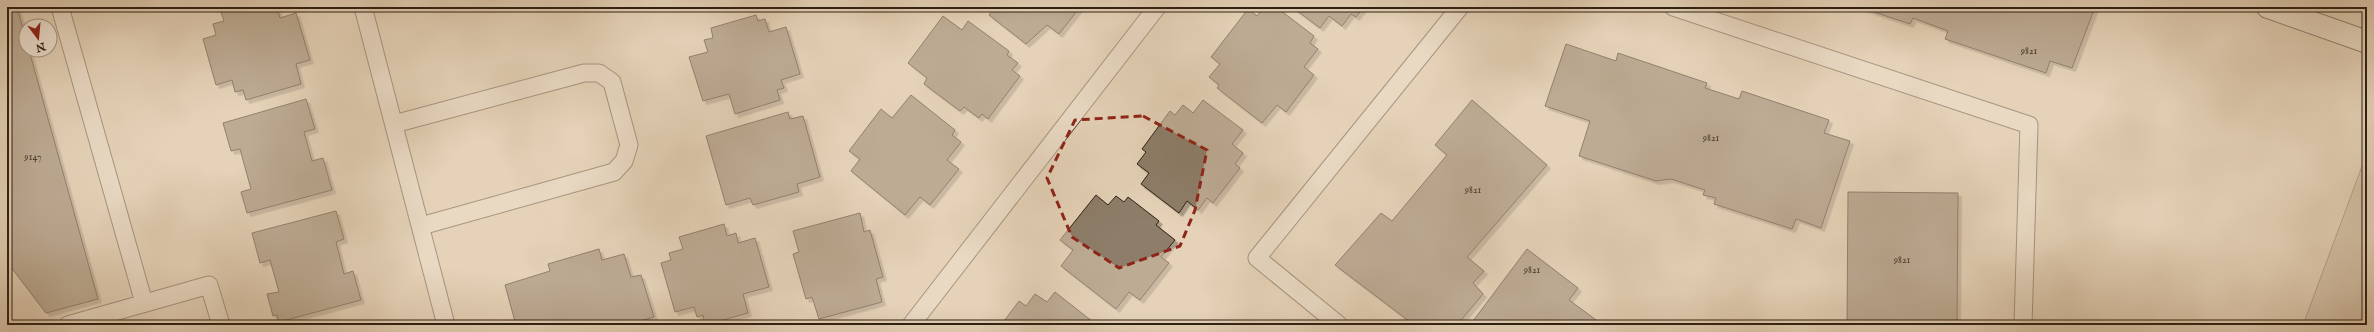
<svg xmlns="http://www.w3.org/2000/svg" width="2374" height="332" viewBox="0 0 2374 332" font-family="'IM FELL English',serif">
<defs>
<filter id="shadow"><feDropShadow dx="3.5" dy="3.5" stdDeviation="0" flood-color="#0004"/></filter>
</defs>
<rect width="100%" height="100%" fill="#e5d2b8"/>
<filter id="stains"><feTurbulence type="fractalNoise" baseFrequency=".005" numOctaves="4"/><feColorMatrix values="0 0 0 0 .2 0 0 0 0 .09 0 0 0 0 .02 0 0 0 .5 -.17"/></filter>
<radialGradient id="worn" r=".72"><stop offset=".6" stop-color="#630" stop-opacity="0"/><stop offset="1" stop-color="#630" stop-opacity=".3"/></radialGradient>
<path fill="#c6b49c" stroke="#7a6a58" d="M2367 153V325H2303Z"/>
<g fill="#8d7d69" stroke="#2d2013" filter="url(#shadow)">
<path d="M7 7H17L26 40V50H29L98 299 46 313 7 262Z"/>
<path d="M237 7H267L268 10 277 7 280 18 296 13 310 60 296 64 301 84 246 100 243 90 235 92 232 80 216 85 203 39 216 35 213 24 224 21 221 12Z"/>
<path d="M995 7H1080L1059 34 1047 25 1026 44 989 15Z"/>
<path d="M1264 7 1270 10 1272 7H1276L1314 36 1310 43 1318 49 1304 67 1314 75 1286 112 1277 105 1262 123 1217 88 1219 85 1209 77 1220 64 1211 57 1248 9 1257 16Z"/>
<path d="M1292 7H1364L1356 17 1351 14 1342 26 1329 16 1320 28Z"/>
<path d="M1859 7H2095L2072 68 2050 61 2046 73 1945 39 1948 31 1913 18 1910 24Z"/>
<path d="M756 15 758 21 765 19 769 32 786 27 800 74 781 80 784 88 777 90 780 100 735 114 729 94 703 101 689 57 708 52 704 40 713 38 711 28Z"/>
<path d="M943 16 962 30 968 21 1009 51 1007 55 1018 63 1012 70 1020 76 988 119 982 114 979 118 964 107 960 111 924 84 927 78 908 63Z"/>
<path d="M1566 44 1616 61 1618 53 1707 83 1705 88 1739 99 1742 91 1829 120 1824 133 1850 141 1821 228 1796 219 1792 229 1714 204 1716 198 1703 195 1705 190 1671 179 1656 181 1579 156 1590 121 1545 106Z"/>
<path d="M911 95 955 130 952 135 961 142 947 160 959 169 930 205 920 197 905 215 851 171 860 159 849 151 881 109 892 118Z"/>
<path d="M306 99 315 129 304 132 312 161 323 158 332 190 247 213 241 192 251 189 240 149 231 151 223 123Z"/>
<path d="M1203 100 1243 130 1232 144 1243 153 1235 164 1240 168 1213 203 1207 198 1198 210 1187 201 1179 213 1141 184 1149 173 1137 164 1146 152 1142 149 1170 111 1175 115 1183 105 1193 113Z"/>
<path d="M1472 100 1547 165 1467 257 1484 271 1473 283 1483 294 1457 325H1414L1335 265 1381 213 1392 221 1447 155 1435 145Z"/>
<path d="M788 112 790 119 803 116 820 177 797 184 799 192 753 205 750 198 726 205 706 136Z"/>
<path d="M1848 192 1958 193 1957 325H1847Z"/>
<path d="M1096 195 1108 205 1116 196 1124 202 1128 197 1159 221 1156 225 1175 240 1161 257 1169 263 1140 300 1129 292 1116 309 1061 266 1073 250 1060 240Z"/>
<path d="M336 211 344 239 336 242 344 274 353 271 361 300 279 322 277 315 273 316 267 294 279 292 270 260 260 263 252 233Z"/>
<path d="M860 213 864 232 870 230 883 277 876 279 882 302 819 319 812 297 806 299 793 254 799 252 793 231Z"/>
<path d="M724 224 727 236 736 233 738 243 755 238 769 287 743 294 748 313 705 325 703 315 697 317 694 307 675 312 661 263 671 260 669 253 683 249 679 237Z"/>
<path d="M599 249 602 260 624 254 631 277 641 275 654 317 626 325H516L505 285 550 271 548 264Z"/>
<path d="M1527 249 1578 288 1569 300 1603 325H1470Z"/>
<path d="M1055 292 1093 322 1090 325H1001L1019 301 1026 306 1035 294 1047 302Z"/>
<path d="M372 321 373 325H356Z"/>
</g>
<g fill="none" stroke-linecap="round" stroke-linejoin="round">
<g stroke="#5b4c3c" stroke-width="19">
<g id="lane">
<path d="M60 7 144 303"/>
<path d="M363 7 446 325"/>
<path d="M1673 7 2029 125 2023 325"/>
<path d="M394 124 584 73H599L612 82 629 145 624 161 614 172 421 226"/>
<path d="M68 325 209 285 221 325"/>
<path d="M911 325 1157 7"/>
<path d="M1339 325 1257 258 1460 7"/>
</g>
</g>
<g stroke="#2d2013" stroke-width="24">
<path id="secondary" d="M2268 7 2367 42"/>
</g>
<use href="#lane" stroke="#eee2d1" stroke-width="17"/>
<use href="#secondary" stroke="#eee2d1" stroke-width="22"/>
</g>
<path d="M0 0H2374V332H0ZM1143 116 1207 150 1195 210 1180 246 1119 268 1072 237 1047 178 1075 120Z" fill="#e5d2b8" fill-opacity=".55" fill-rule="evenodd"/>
<path fill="none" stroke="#8f2418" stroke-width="3" stroke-dasharray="8 5" stroke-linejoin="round" d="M1143 116 1207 150 1195 210 1180 246 1119 268 1072 237 1047 178 1075 120Z"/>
<g text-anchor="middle" stroke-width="3" stroke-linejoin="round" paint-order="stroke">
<g font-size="10" fill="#453728">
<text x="2029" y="54">9821</text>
<text x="1711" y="141">9821</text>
<text x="33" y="160">9147</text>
<text x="1473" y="193">9821</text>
<text x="1902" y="263">9821</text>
<text x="1532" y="273">9821</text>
</g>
</g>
<rect width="2374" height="332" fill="none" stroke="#e5d2b8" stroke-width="24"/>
<rect x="8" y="8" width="2358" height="316" fill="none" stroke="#2d2013" stroke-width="2"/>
<rect x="12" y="12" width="2350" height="308" fill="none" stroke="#2d2013"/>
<g transform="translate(38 38) rotate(164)"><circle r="19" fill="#eee2d1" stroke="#a19485"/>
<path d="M0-3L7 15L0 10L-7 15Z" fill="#8f2418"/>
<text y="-6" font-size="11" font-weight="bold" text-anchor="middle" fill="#2d2013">N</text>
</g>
<rect width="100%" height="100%" filter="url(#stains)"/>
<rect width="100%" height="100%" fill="url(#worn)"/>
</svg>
